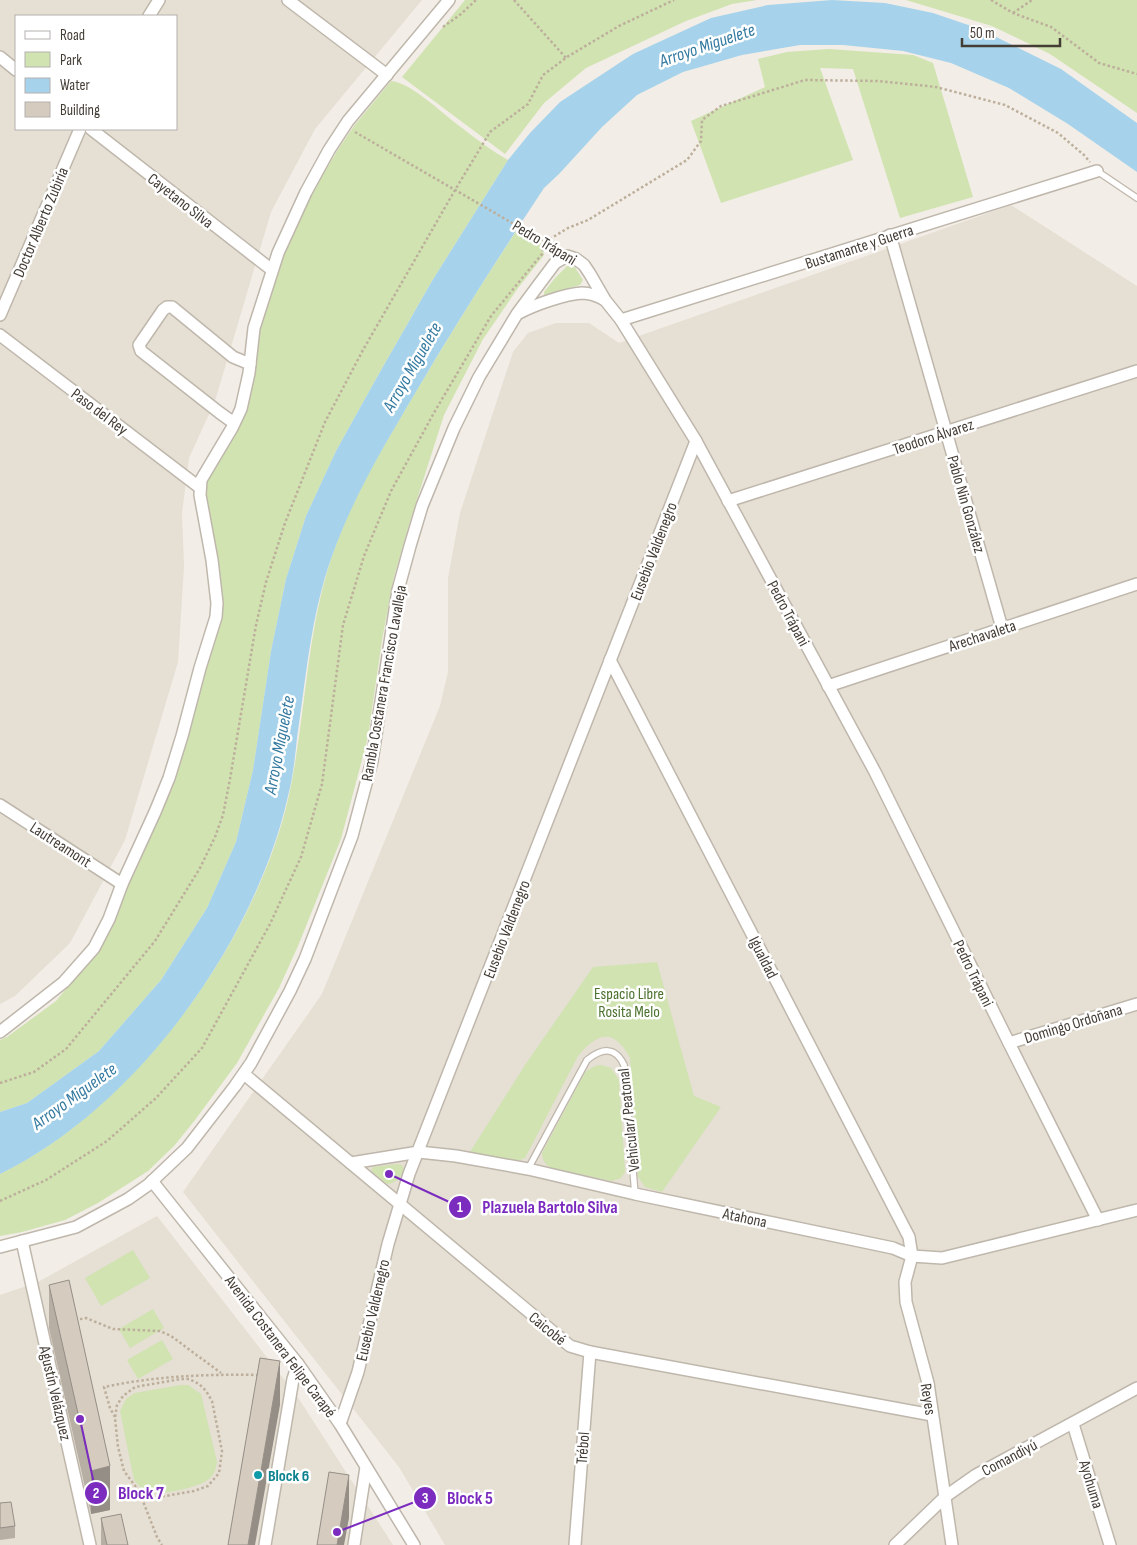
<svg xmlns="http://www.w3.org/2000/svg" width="1137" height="1545" viewBox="0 0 1137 1545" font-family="'Sofia Sans Condensed',sans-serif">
<rect width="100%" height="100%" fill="#f2ede6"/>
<g fill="#e5dfd4" fill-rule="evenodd">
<path d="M0 0H422L315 129 271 212 215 401 189 458 182 513 184 566 178 662 125 840 70 943 15 996 0 1004ZM16 16H176V129H16Z"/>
<path d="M1011 205 1137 286V1545H445L399 1467 183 1192 322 994 440 706 448 672V578L460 513 513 352 528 333 556 323H589L619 343Z"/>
<path d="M157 1216 297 1396 393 1545H0V1295L38 1282Z"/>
</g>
<g fill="#d0e3b1">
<path d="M465 0H757L732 4 686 21 586 68 544 103 505 154 402 77Z"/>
<path d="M906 0H1137V113L1050 54 992 26Z"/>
<path d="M829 49 913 55 933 63 973 197 900 218 853 69 820 68 853 160 721 203 691 121 765 87 758 59 787 52Z"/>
<path d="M391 81C410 82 442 113 458 125 474 137 490 150 508 160L432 281 376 379 336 451 306 516 286 579 271 651 253 770 236 842 207 908 161 980 99 1051 27 1103 0 1112V1040L7 1037 56 1001 86 965 104 941 117 916 132 875 161 811 188 737 207 657 220 617 205 487 252 381 260 331 276 275 295 229 317 184 339 148 354 126Z"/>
<path d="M517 230 541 243 544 255 518 288 483 339 444 415 411 518 394 577 382 640 368 737 341 839 298 946 279 988 237 1063 195 1120 174 1146 148 1171 98 1203 65 1220 22 1232 0 1236V1174C135 1108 257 941 289 795 306 716 306 636 331 559 349 504 379 454 408 405 443 346 479 287 517 230Z"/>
<path d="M569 264 574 266 583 280 580 285 544 295V292L555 278Z"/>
<path d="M657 962 694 1096 721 1107 662 1192 645 1187 638 1177 630 1058C614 1028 598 1032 578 1056L525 1158C513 1165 483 1154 470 1152L525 1065 593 967Z"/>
<path d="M601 1065 611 1068 619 1080 625 1172 621 1178 612 1181 551 1168C545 1164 542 1160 542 1153L585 1072 595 1066Z"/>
<path d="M397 1164 402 1165 404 1169C401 1177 397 1183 387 1184L371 1171 373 1167Z"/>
<path d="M133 1250 150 1278 101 1306 85 1278Z"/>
<path d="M153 1309 164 1328 130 1348 119 1329Z"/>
<path d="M162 1340 173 1359 138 1379 127 1360Z"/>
<path d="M180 1385H188L201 1394 217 1462C216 1469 214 1475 209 1479 200 1487 161 1496 149 1492 143 1490 138 1485 134 1480L120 1411 126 1399 135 1393Z"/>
</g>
<path fill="#a6d3eb" d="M832 0 885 3 933 13 980 29 1061 69 1137 123V172L1068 124 1009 88 951 63 903 51 843 45H800L742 55 683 72 637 95 602 127 559 174 544 188C500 255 457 322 417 390 385 444 353 497 332 556 311 614 306 678 297 738 295 758 293 777 288 796 255 943 137 1107 0 1174V1112L27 1103 99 1051 161 980 207 908 236 842 253 770 271 651 286 579 306 516 336 451 376 379 432 281 508 160 530 133 560 102 633 54 711 18 768 5Z"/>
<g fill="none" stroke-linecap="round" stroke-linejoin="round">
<g stroke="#bfb7ac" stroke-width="8">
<g id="lane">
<path d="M1097 171 1137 198"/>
<path d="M528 1169 587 1060C602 1048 615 1046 624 1065L635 1194"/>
</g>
</g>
<g stroke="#bfb7ac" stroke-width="14">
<g id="street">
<path d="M288 0 387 75"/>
<path d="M149 16 159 0"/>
<path d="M0 57 16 70"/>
<path d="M91 129 272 270"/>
<path d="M890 235 1002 628"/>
<path d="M519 313C534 305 565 294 582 293 590 293 598 296 605 300"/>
<path d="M0 315 80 129"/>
<path d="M621 320 1097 171"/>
<path d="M0 335 199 487"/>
<path d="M234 423 220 413 141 351 139 345 163 310 167 307H172L233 357 250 364"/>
<path d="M728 501 1137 371"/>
<path d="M610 660 909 1237 912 1256 905 1282 906 1302 928 1383 952 1545"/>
<path d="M828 686 1137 584"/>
<path d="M0 805 122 884"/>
<path d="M0 1032 64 982 94 948 109 919 122 884 155 812 169 778 182 736 200 668 216 617 217 603 212 560 200 495 201 480 232 428 241 409 249 373 254 328 278 253 306 192 329 150 348 121 449 0"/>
<path d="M1009 1043 1137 1004"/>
<path d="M244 1074 570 1346 590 1352 932 1415"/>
<path d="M351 1163 419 1152 456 1156 528 1169 635 1194 893 1248 912 1256 942 1258 1137 1210"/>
<path d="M152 1181 298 1364 340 1424 414 1545"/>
<path d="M22 1241 90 1545"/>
<path d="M0 1247 76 1227 128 1199 148 1185 187 1148 235 1086 251 1063 290 991 305 959 352 836 372 761 398 590 410 546 422 506 454 428 479 377 517 314 537 287 555 263 567 256 576 259 584 265 590 274 605 300 621 320 696 441 875 772 1009 1043 1098 1220"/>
<path d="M340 1424 358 1372 388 1244 409 1174 696 441"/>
<path d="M1073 1424 1110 1545"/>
<path d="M265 1545 289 1403 293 1379 298 1364"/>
<path d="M354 1545 366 1467"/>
<path d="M575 1545 590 1352"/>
<path d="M895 1545 946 1496 976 1475 1137 1388"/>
</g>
</g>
<g stroke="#bdaf9b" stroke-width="2.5" stroke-dasharray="2.5 2.5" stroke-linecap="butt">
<path d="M514 0 566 58"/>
<path d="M991 0 1013 13 1051 27 1099 63 1137 74"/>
<path d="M1013 13 1032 0"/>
<path d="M443 27 461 14 476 0"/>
<path d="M355 132 557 249"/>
<path d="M0 1083 34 1072 66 1049 155 941 200 868 215 837 223 815 230 779 256 625 266 582 285 523 325 422 363 350 455 190 490 132 528 104 543 75 567 57 619 26 674 0"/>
<path d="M0 1201 46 1180 107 1141 156 1098 202 1048 270 924 301 857 322 784 343 625 364 556 391 491 435 411 491 316 542 254 545 242 568 228 588 220 687 160 701 141 702 120 721 106 805 80 878 81 936 87 1005 105 1058 133 1084 155 1090 162"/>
<path d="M75 1320 86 1318 113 1329 160 1331 171 1336 221 1373"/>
<path d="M115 1417 110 1408 104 1387C156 1376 206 1374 259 1375"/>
<path d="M139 1491 154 1498 194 1491 208 1486 219 1473 222 1451 212 1401 206 1391 199 1384 189 1379H181L135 1387 123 1396 117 1405 115 1418 118 1447 124 1471 139 1491 157 1537 162 1545"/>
</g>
<use href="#lane" stroke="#fff" stroke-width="5.5"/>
<use href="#street" stroke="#fff" stroke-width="11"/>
</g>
<g fill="#b7afa4">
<path d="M49 1285 110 1510 91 1514 49 1328Z"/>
<path d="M0 1503 15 1526V1538L0 1540Z"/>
<path d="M101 1518 128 1545H101Z"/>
</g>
<g fill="#958e86">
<path d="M280 1361V1405L255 1545H248Z"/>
<path d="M110 1466V1510L91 1514V1471Z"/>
<path d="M349 1475V1518L344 1545H337Z"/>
</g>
<g fill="#d5cbbf" stroke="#958e86">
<path d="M69 1280 110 1466 91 1471 49 1285Z"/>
<path d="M260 1358 280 1361 248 1545H228Z"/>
<path d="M329 1472 349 1475 337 1545H317Z"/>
<path d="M11 1502 15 1526 0 1528V1503Z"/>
<path d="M121 1514 128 1545H107L101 1518Z"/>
</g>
<circle fill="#0f9aa8" stroke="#fff" stroke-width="2" cx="258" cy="1475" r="5"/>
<g text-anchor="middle" stroke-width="5" stroke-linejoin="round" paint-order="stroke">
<g font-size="16" fill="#443d36" stroke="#fff">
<text transform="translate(181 200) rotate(38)" y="6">Cayetano Silva</text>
<text transform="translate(40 222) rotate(-67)" y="6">Doctor Alberto Zubiría</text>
<text transform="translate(545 242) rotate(31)" y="6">Pedro Trápani</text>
<text transform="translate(859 246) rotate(-18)" y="6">Bustamante y Guerra</text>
<text transform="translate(100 411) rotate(37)" y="6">Paso del Rey</text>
<text transform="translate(933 436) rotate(-18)" y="6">Teodoro Álvarez</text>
<text transform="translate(967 504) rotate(74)" y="6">Pablo Nin González</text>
<text transform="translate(653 551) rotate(-69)" y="6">Eusebio Valdenegro</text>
<text transform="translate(789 613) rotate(62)" y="6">Pedro Trápani</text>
<text transform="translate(982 635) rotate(-18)" y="6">Arechavaleta</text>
<text transform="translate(383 683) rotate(-80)" y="6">Rambla Costanera Francisco Lavalleja</text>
<text transform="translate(61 844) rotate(33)" y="6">Lautreamont</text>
<text transform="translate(506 929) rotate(-69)" y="6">Eusebio Valdenegro</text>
<text transform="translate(764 957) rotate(63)" y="6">Igualdad</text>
<text transform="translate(974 973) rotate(64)" y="6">Pedro Trápani</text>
<text transform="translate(1073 1023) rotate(-17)" y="6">Domingo Ordoñana</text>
<text transform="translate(628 1120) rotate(-96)" y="6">Vehicular/ Peatonal</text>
<text transform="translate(745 1217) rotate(12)" y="6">Atahona</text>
<text transform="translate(372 1310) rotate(-77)" y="6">Eusebio Valdenegro</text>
<text transform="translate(548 1328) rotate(39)" y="6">Caicobé</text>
<text transform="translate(281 1346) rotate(53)" y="6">Avenida Costanera Felipe Carapé</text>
<text transform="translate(56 1393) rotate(77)" y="6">Agustín Velázquez</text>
<text transform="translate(929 1399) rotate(81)" y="6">Reyes</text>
<text transform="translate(582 1448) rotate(-86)" y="6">Trébol</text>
<text transform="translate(1009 1457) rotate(-28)" y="6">Comandiyú</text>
<text transform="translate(1092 1484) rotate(73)" y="6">Ayohuma</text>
</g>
<g font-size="16" fill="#4b712d" stroke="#fff">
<text x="629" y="999">Espacio Libre<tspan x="629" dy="18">Rosita Melo</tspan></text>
</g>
<g font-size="16" font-weight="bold" fill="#0d838f" stroke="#fff" text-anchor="start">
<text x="268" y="1481">Block 6</text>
</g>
<g font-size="18" font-style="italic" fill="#347aa0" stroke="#fff">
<text transform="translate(707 45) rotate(-19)" y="6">Arroyo Miguelete</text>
<text transform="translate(412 367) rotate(-60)" y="6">Arroyo Miguelete</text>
<text transform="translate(279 745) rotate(-79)" y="6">Arroyo Miguelete</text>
<text transform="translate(74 1096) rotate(-36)" y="6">Arroyo Miguelete</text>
</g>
</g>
<path fill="none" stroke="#7b2cbf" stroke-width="2" d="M389 1174L460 1207M80 1419L96 1493M337 1532L425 1498"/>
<g fill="#7b2cbf" stroke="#fff" stroke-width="2">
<circle cx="389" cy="1174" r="5"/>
<circle cx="80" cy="1419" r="5"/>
<circle cx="337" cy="1532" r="5"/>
<circle cx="460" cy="1207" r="12"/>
<circle cx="96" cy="1493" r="12"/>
<circle cx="425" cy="1498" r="12"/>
</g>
<g font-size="15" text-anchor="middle" font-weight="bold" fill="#fff">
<text x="460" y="1212">1</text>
<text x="96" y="1498">2</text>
<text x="425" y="1503">3</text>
</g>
<g font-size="18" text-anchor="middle" font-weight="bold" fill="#7b2cbf" stroke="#fff" stroke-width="5" stroke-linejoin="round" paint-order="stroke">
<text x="550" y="1213">Plazuela Bartolo Silva</text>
<text x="141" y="1499">Block 7</text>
<text x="470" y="1504">Block 5</text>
</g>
<rect x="15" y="15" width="162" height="115" fill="#ffffff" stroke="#b4b1af"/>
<rect x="25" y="31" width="25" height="8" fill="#ffffff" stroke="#b4b1af"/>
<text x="60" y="40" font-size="15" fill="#443d36">Road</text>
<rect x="25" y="52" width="25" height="15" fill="#d0e3b1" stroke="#b4b1af"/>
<text x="60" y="65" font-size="15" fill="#443d36">Park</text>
<rect x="25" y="78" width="25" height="15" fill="#a6d3eb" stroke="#b4b1af"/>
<text x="60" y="90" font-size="15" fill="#443d36">Water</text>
<rect x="25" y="102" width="25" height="15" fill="#d5cbbf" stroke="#b4b1af"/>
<text x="60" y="115" font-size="15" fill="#443d36">Building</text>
<path d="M962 38v8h98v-8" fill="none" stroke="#443d36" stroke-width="2.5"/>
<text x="970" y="38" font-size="15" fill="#443d36" stroke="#ffffff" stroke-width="4" paint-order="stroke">50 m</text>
</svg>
